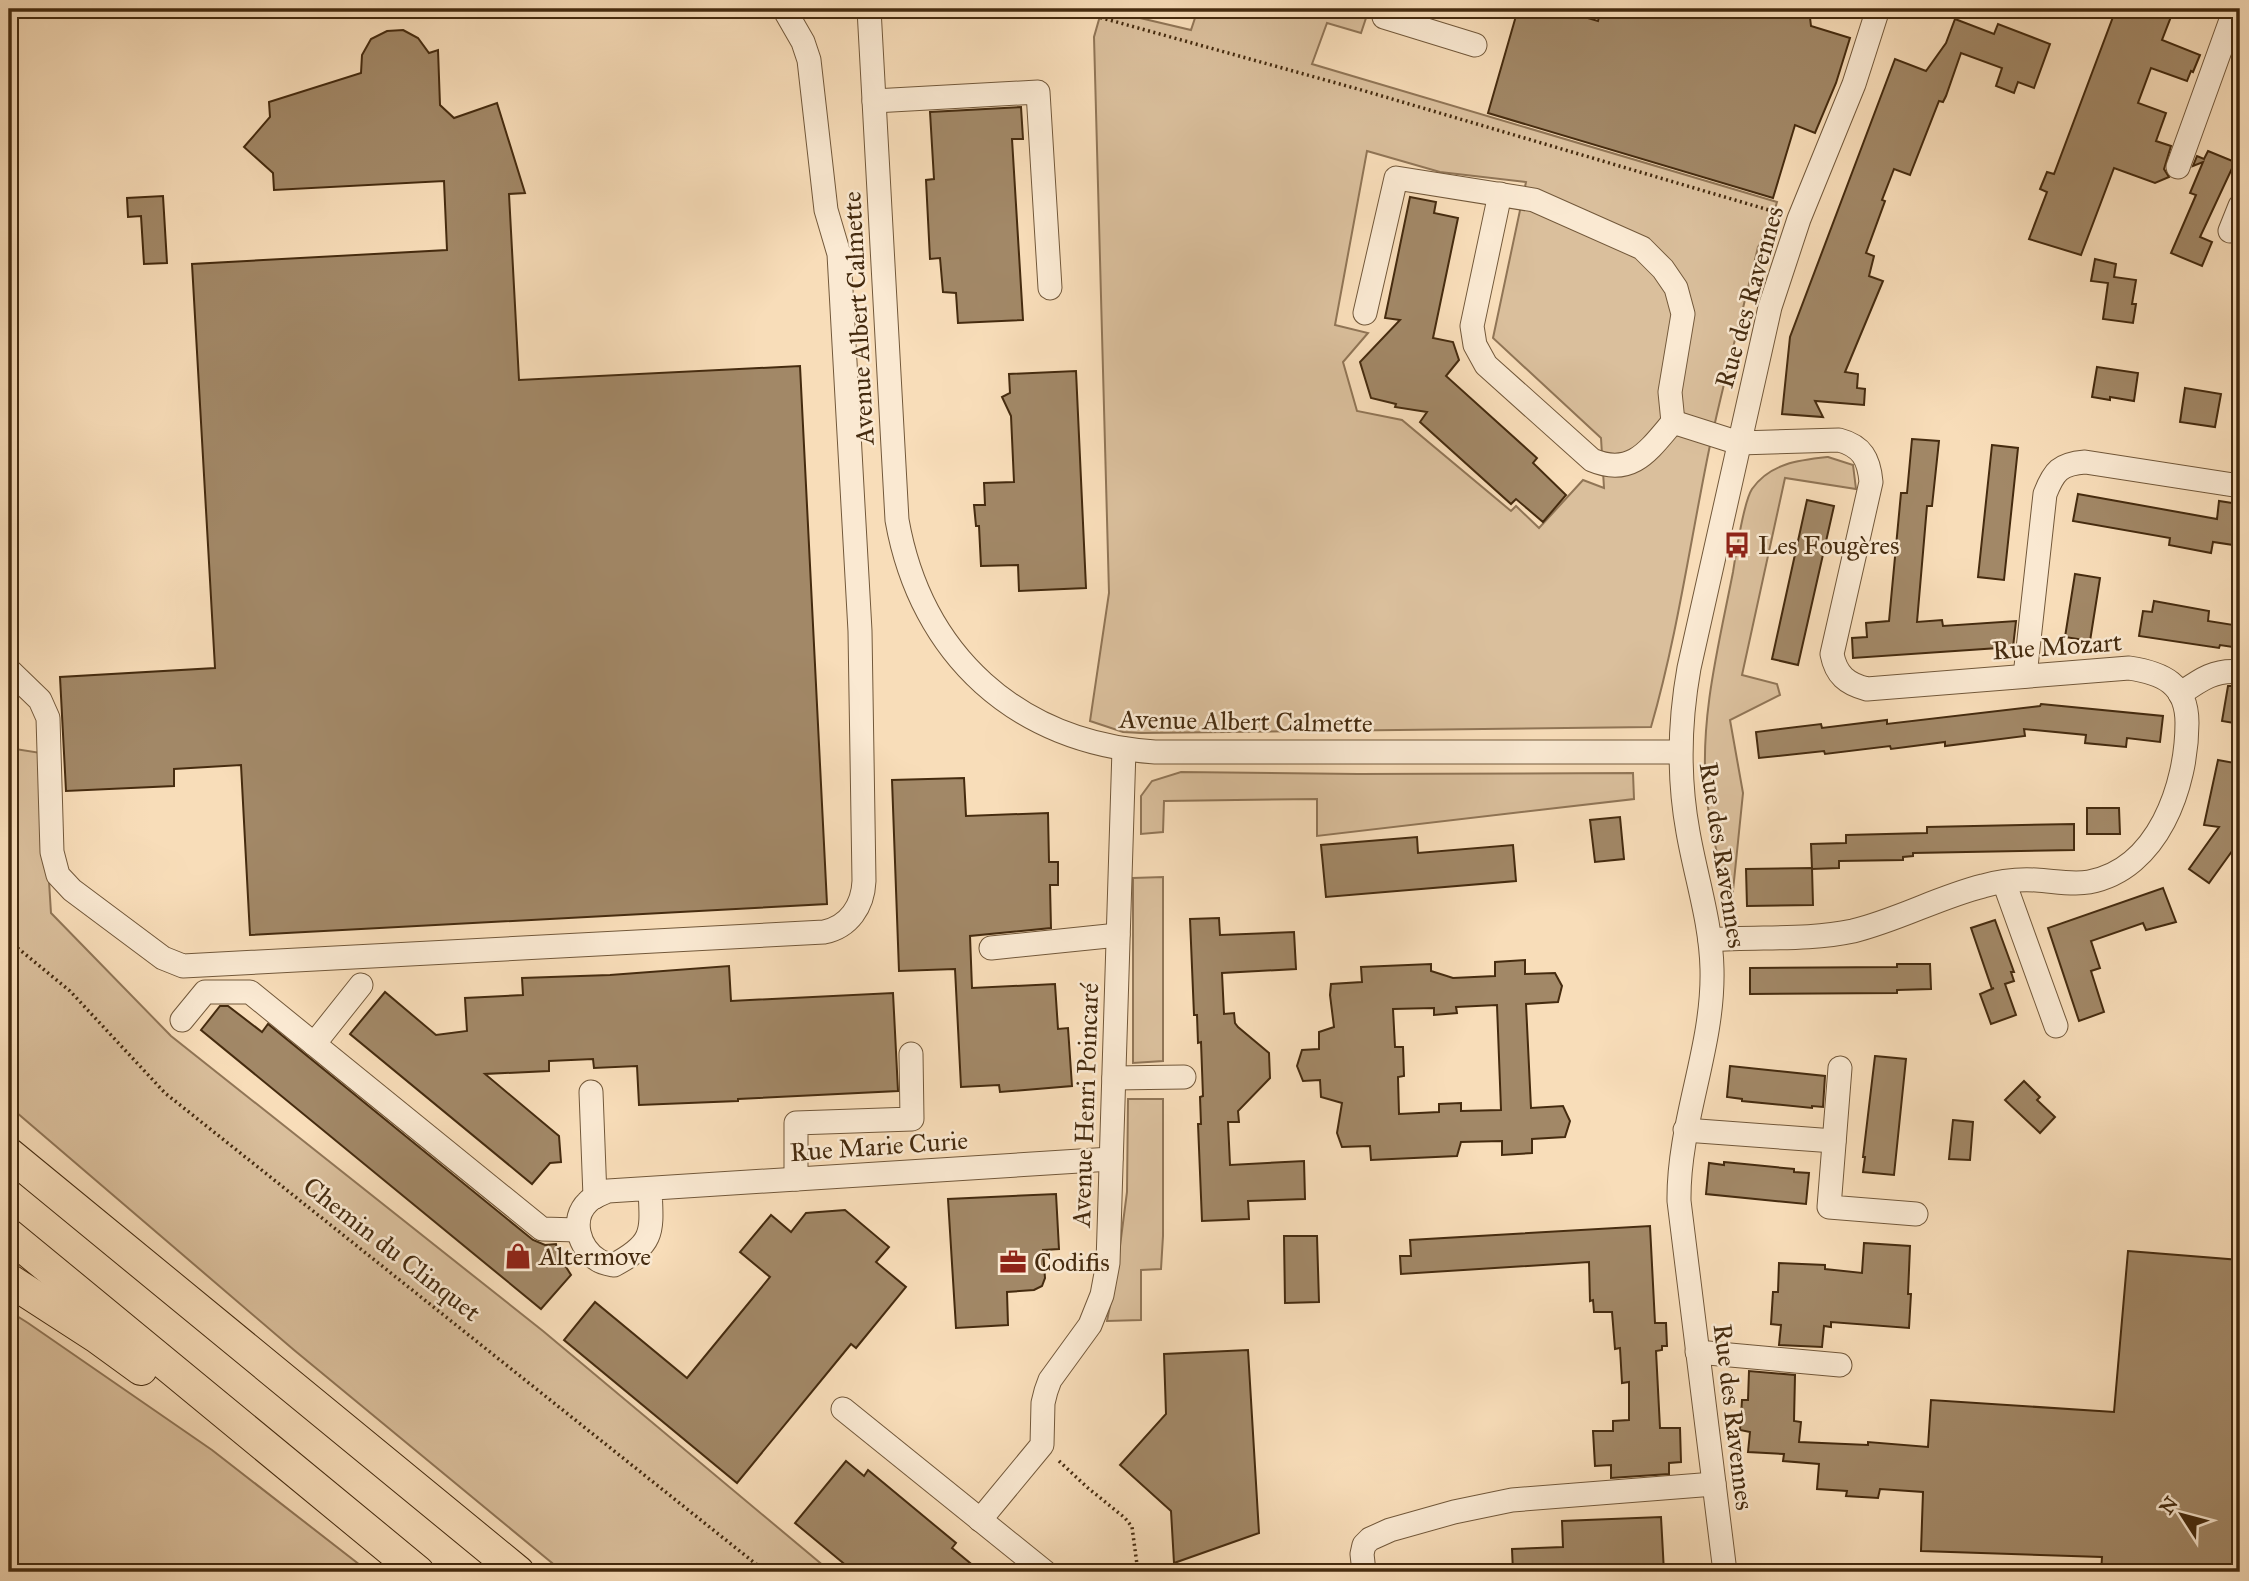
<svg xmlns="http://www.w3.org/2000/svg" width="2249" height="1581" viewBox="0 0 2249 1581" font-family="'IM FELL Great Primer',serif">
<rect width="100%" height="100%" fill="#f8ddb9"/>
<filter id="stains"><feTurbulence type="fractalNoise" baseFrequency=".00286" numOctaves="4"/><feColorMatrix values="0 0 0 0 .2 0 0 0 0 .09 0 0 0 0 .02 0 0 0 .5 -.17"/></filter>
<radialGradient id="worn" r=".72"><stop offset=".6" stop-color="#630" stop-opacity="0"/><stop offset="1" stop-color="#630" stop-opacity=".3"/></radialGradient>
<g fill="#dabf9c" stroke="#907556" stroke-width="2" fill-rule="evenodd">
<path d="M1102 9 1191 30 1198 9H1369L1361 33 1327 23 1312 64 1777 202 1770 226 1758 247C1742 315 1723 382 1709 450 1690 543 1677 637 1651 727L1141 733 1123 732 1090 721 1109 593 1094 37ZM1367 151 1440 172 1526 182 1493 338 1601 438 1604 488 1583 480 1539 528 1516 506 1511 511 1402 420 1357 411 1343 362 1368 333 1335 325Z"/>
<path d="M1828 457 1853 465 1856 489 1785 478 1742 675 1777 684 1780 695 1730 720 1743 793 1731 910C1722 870 1709 830 1706 789 1700 716 1719 644 1733 572 1736 554 1743 503 1752 489 1770 463 1800 460 1828 457Z"/>
<path d="M9 748 41 753 51 913 171 1036 543 1331 831 1572H563L294 1350 9 1106Z"/>
<path d="M1181 772 1358 774 1633 773 1634 799 1317 836V799L1164 801 1163 832 1141 834V796L1152 781Z"/>
<path d="M1163 877V1061L1133 1063V878Z"/>
<path d="M1128 1099H1163V1236L1161 1269 1141 1270V1320L1107 1321 1117 1269 1127 1192Z"/>
<path d="M9 1311 28 1323 212 1450 369 1572H9Z"/>
</g>
<g fill="#a28867" stroke="#452b0f" stroke-width="2" fill-rule="evenodd">
<path d="M1518 9H1557L1598 21 1601 9H1809L1811 26 1850 38 1836 83 1815 133 1795 125 1773 198 1488 113Z"/>
<path d="M2116 9H2174L2162 40 2200 55 2193 72 2191 71 2187 81 2151 68 2138 103 2166 113 2156 141 2171 146 2164 169 2169 177 2155 183 2114 168 2081 255 2029 239 2047 192 2040 189 2047 172 2054 174Z"/>
<path d="M1955 19 1994 34 1998 24 2050 44 2034 88 2018 82 2014 93 1996 86 2002 68 1961 53 1946 96 1943 102 1939 101 1910 175 1894 169 1882 200 1885 201 1866 253 1874 256 1869 276 1883 281 1845 372 1858 374 1857 388 1865 389 1864 405 1815 401 1823 417 1782 414 1790 337 1895 59 1926 71 1946 43Z"/>
<path d="M403 30 418 38 429 53 438 50 440 105 454 118 497 103 525 193 509 194 519 380 800 366 827 904 250 935 241 765 174 769V786L66 791 60 677 215 668 192 264 447 250 444 181 274 190 273 173 244 147 270 117 269 102 361 73 362 55 371 39 387 31Z"/>
<path d="M1021 107 1023 139H1012L1023 320 958 323 956 293 943 292 940 258 930 259 926 180 934 179 930 112Z"/>
<path d="M2208 151 2235 162 2200 237 2212 242 2202 266 2171 253 2196 195 2190 193 2203 162 2193 166 2197 156 2204 159Z"/>
<path d="M163 196 167 263 144 264 141 216 128 217 127 198Z"/>
<path d="M1410 197 1436 202 1434 213 1458 218 1433 338 1453 342 1459 360 1446 376 1537 458 1533 463 1566 495 1543 522 1516 499 1511 504 1420 422 1427 412 1395 407 1396 404 1371 398 1360 362 1400 320 1385 318Z"/>
<path d="M2095 259 2116 264 2114 277 2136 280 2132 304H2136L2133 323 2103 319 2108 283 2091 281Z"/>
<path d="M2097 367 2138 373 2134 401 2110 397V400L2092 397Z"/>
<path d="M1076 371 1086 588 1019 591 1018 565 981 566 979 526H976L974 505H985L984 483 1014 482 1011 416 1002 397 1010 393 1009 374Z"/>
<path d="M2185 388 2221 394 2215 427 2180 422Z"/>
<path d="M1912 439 1939 441 1932 506H1927L1917 622 1942 620 1943 626 2016 621 2013 647 1853 658 1852 638 1867 637 1866 623 1889 621 1901 493H1907Z"/>
<path d="M1992 445 2018 448 2004 580 1978 577Z"/>
<path d="M2078 494 2217 519 2219 501 2239 504 2237 514H2240V546L2213 542 2211 553 2169 545 2170 538 2073 521Z"/>
<path d="M1807 500 1834 506 1798 665 1772 659Z"/>
<path d="M2075 574 2100 578 2090 641 2065 637Z"/>
<path d="M2154 601 2209 611 2208 621 2240 626V648L2220 645 2219 648 2139 636 2143 611 2152 612Z"/>
<path d="M2228 686H2240V724L2222 721Z"/>
<path d="M2041 704 2163 716 2160 742 2127 738 2126 747 2085 743 2086 735 2024 729 2025 736 1945 746V742L1891 749 1890 746 1825 754 1824 751 1759 758 1756 732 1821 724 1822 728 1887 720V724L2040 706Z"/>
<path d="M2218 760 2240 764V779L2233 818 2240 820V840L2209 883 2189 869 2219 827 2204 825Z"/>
<path d="M964 778 966 816 1048 813 1049 862H1058V885H1050L1051 928 970 936 972 988 1055 984 1058 1029 1068 1028 1072 1086 1000 1092 999 1085 961 1087 955 969 899 971 892 780Z"/>
<path d="M2087 808H2119L2120 834H2087Z"/>
<path d="M1620 817 1624 859 1595 862 1590 820Z"/>
<path d="M2074 824V850L1913 853V856L1903 857V860L1839 861V868L1812 869 1811 844 1846 843V835L1927 833V827Z"/>
<path d="M1417 837 1418 853 1513 845 1516 881 1326 897 1321 845Z"/>
<path d="M1812 868 1813 905 1747 906 1746 869Z"/>
<path d="M2163 888 2176 922 2146 930 2143 923 2091 941 2100 968 2091 971 2104 1012 2079 1021 2048 928Z"/>
<path d="M1219 918 1220 935 1294 932 1296 969 1222 973 1224 1014 1234 1013 1235 1023 1238 1027 1269 1053 1270 1078 1238 1111 1239 1122H1228L1230 1165 1304 1161 1305 1199 1248 1201 1249 1219 1202 1221 1198 1124H1201L1200 1097 1203 1096 1201 1042 1198 1043 1197 1015H1194L1190 919Z"/>
<path d="M1995 920 2014 972H2011L2014 981 2005 984 2016 1015 1991 1024 1980 994 1994 988 1992 989 1971 928Z"/>
<path d="M1525 960V974L1555 973 1562 986 1558 1002 1526 1004 1531 1108 1563 1106 1570 1121 1565 1137 1532 1139V1153L1502 1155V1141L1461 1142 1457 1156 1392 1159 1371 1160 1370 1146 1342 1147 1337 1133 1342 1103 1321 1097 1320 1080 1303 1081 1297 1066 1302 1050 1319 1049V1032L1334 1027 1330 995 1331 984 1362 982 1361 967 1431 964V971L1453 978 1495 976V962ZM1497 1005 1501 1110 1461 1111V1103L1439 1104V1112L1399 1114 1398 1077 1404 1076 1403 1047H1395L1393 1009 1434 1008V1015L1457 1013 1456 1007Z"/>
<path d="M1897 964H1930L1931 989 1897 990V993L1750 994V968L1897 967Z"/>
<path d="M729 966 731 1001 893 993 898 1091 738 1099V1101L639 1105 637 1066 594 1068 593 1059 549 1061V1071L485 1074 559 1136 561 1162 550 1163 532 1184 350 1034 385 992 436 1035 467 1031 465 998 523 995 522 978 610 975Z"/>
<path d="M220 1006H228L262 1032 268 1024 533 1240 545 1245 556 1244 558 1254 571 1275 541 1309 201 1030Z"/>
<path d="M1875 1056 1906 1059 1894 1175 1863 1172 1865 1157H1863Z"/>
<path d="M1730 1066 1825 1076 1823 1107 1812 1106V1108L1742 1101V1099L1727 1097Z"/>
<path d="M2024 1081 2040 1097 2037 1100 2055 1117 2040 1133 2005 1100Z"/>
<path d="M1953 1120 1973 1122 1970 1160 1949 1159Z"/>
<path d="M1724 1162 1794 1169V1172L1809 1173 1806 1204 1706 1194 1709 1163 1724 1165Z"/>
<path d="M1056 1194 1059 1249 1043 1250 1045 1278 1042 1286 1034 1290 1007 1292 1008 1325 956 1328 948 1199Z"/>
<path d="M845 1210 889 1247 876 1262 906 1287 856 1348 851 1344 737 1483 564 1340 595 1302 687 1378 770 1277 740 1252 771 1215 791 1232 806 1213Z"/>
<path d="M1650 1226 1655 1323H1666L1667 1346H1662V1350L1656 1351 1660 1428H1680L1681 1462 1669 1463V1474L1611 1478V1465L1595 1466 1593 1431H1613V1421L1629 1420V1382L1622 1383 1620 1348 1615 1349 1612 1312H1594L1593 1300 1590 1301 1589 1262 1401 1274 1400 1256H1411L1410 1240Z"/>
<path d="M1284 1236H1317L1319 1302 1285 1303Z"/>
<path d="M1864 1243 1910 1246 1908 1294H1911L1909 1328 1831 1322V1327L1824 1326 1822 1347 1779 1345 1781 1325 1771 1324 1773 1292H1778L1779 1263 1825 1265V1269L1862 1273Z"/>
<path d="M2128 1251 2240 1260V1572H2101L2102 1557 1921 1551 1923 1492 1880 1489 1878 1498 1846 1496 1847 1491 1817 1489 1819 1464 1783 1461 1784 1454 1748 1452 1750 1432 1740 1430 1742 1400H1748L1749 1371 1795 1375 1794 1421 1801 1422 1799 1442 1868 1445V1442L1928 1447 1931 1400 2114 1412Z"/>
<path d="M1248 1350 1259 1533 1174 1563 1171 1511 1120 1465 1166 1414 1164 1354Z"/>
<path d="M846 1461 864 1476 868 1470 956 1543 952 1548 981 1572H854L795 1523Z"/>
<path d="M1661 1517 1664 1572H1513L1512 1549 1563 1547 1562 1521Z"/>
</g>
<g fill="none" stroke-linecap="round" stroke-linejoin="round">
<g stroke="#72583a" stroke-width="25">
<g id="minor">
<path d="M869 9 897 520C921 655 1017 743 1155 752H1679"/>
<path d="M1386 9 1384 17 1475 45"/>
<path d="M874 101 1038 92 1050 288"/>
<path d="M2178 167 2235 9"/>
<path d="M1500 194 1472 326 1475 345 1486 365 1592 460C1632 477 1649 450 1673 422L1739 443 1839 440C1862 446 1869 459 1871 482L1832 654C1836 675 1847 684 1867 689L2129 668C2163 673 2187 684 2187 723 2187 786 2158 869 2089 882 2072 885 2054 881 2036 880 2018 879 2000 881 1983 886 1939 897 1898 920 1853 931 1806 941 1757 936 1710 940"/>
<path d="M2230 231 2240 206"/>
<path d="M1365 313 1396 178 1534 200 1642 248 1663 269 1676 288 1683 314 1670 392 1673 422"/>
<path d="M9 670 40 700 48 718 52 852 58 875 72 890 163 958 183 966 824 932C849 927 863 906 864 881L860 631 839 254 826 210 809 60 803 42 784 9"/>
<path d="M2025 676 2045 494C2054 471 2060 464 2085 462L2240 486"/>
<path d="M2180 694C2200 680 2215 669 2240 672"/>
<path d="M2004 882 2056 1026"/>
<path d="M991 948 1118 935"/>
<path d="M182 1020 205 992H250L542 1229 578 1230"/>
<path d="M314 1044 361 985"/>
<path d="M1840 1068 1829 1207 1916 1214"/>
<path d="M1114 1078 1184 1077"/>
<path d="M591 1092 595 1197"/>
<path d="M1685 1130 1834 1141"/>
<path d="M796 1179V1123L912 1119 911 1054"/>
<path d="M650 1189C652 1232 655 1243 614 1265 609 1264 602 1263 598 1260 579 1248 570 1219 588 1202 592 1197 601 1194 608 1191L1111 1159"/>
<path d="M1697 1352 1840 1365"/>
<path d="M843 1409 1045 1572"/>
<path d="M980 1520 1042 1445 1043 1403 1046 1391 1050 1380 1090 1325 1102 1295 1108 1263 1124 749"/>
<path d="M1364 1572 1362 1554 1364 1545 1370 1539 1390 1530 1454 1512 1512 1500 1714 1484"/>
<path d="M1725 1572 1679 1201C1678 1122 1714 1048 1712 969 1711 922 1696 878 1688 832 1678 777 1679 724 1689 668L1770 307 1799 219 1854 84 1878 9"/>
</g>
</g>
<g stroke="#452b0f" stroke-width="34">
<g id="highway">
<path d="M9 1154 518 1572"/>
<path d="M9 1235 418 1572"/>
<path d="M9 1280 97 1337 141 1369"/>
</g>
</g>
<g stroke="#452b0f" stroke-width="3.5" stroke-dasharray="2 3.5" stroke-linecap="butt">
<path d="M1095 16 1365 91 1779 213"/>
<path d="M9 941 70 991 165 1093 766 1572"/>
<path d="M1059 1461 1088 1488 1125 1518 1132 1527 1138 1572"/>
</g>
<use href="#minor" stroke="#fae9d2" stroke-width="23"/>
<use href="#highway" stroke="#f8ddb9" stroke-width="32"/>
</g>
<defs>
<g id="bus-bare" transform="scale(2.1)"><path d="M-5-6H5V4H4V6H2V4H-2V6H-4V4H-5ZM-3.5-4V0h7V-4ZM-3.5 1.2v1.5H-2V1.2ZM2 1.2v1.5H3.5V1.2Z" fill="#8f2418" stroke="#fae9d2" stroke-width="2.5" paint-order="stroke"/></g>
<g id="shop-bare" transform="scale(2.1)"><path d="M-5-2.5h2.3a2.7 3.5 0 0 1 5.4 0H5L5.5 6h-11ZM-1.5-2.5h3a1.5 2.3 0 0 0-3 0Z" fill="#8f2418" stroke="#fae9d2" stroke-width="2.5" paint-order="stroke"/></g>
<g id="office-bare" transform="scale(2.1)"><path d="M-6-3h4V-5.5h4V-3h4V5H-6ZM-1-4.5V-3h2v-1.5ZM-6 0V1H6V0Z" fill="#8f2418" stroke="#fae9d2" stroke-width="2.5" paint-order="stroke"/></g>
</defs>
<g fill-rule="evenodd">
<use href="#bus-bare" x="1737" y="545"/>
<use href="#shop-bare" x="518" y="1256"/>
<use href="#office-bare" x="1013" y="1262"/>
</g>
<g text-anchor="middle" stroke-width="5" stroke-linejoin="round" paint-order="stroke">
<g font-size="26" fill="#452b0f" stroke="#fae9d2">
<text transform="translate(1749 297) rotate(-74)" y="9">Rue des Ravennes</text>
<text transform="translate(858 318) rotate(-93)" y="9">Avenue Albert Calmette</text>
<text transform="translate(2057 646) rotate(-4)" y="9">Rue Mozart</text>
<text transform="translate(1246 721) rotate(1)" y="9">Avenue Albert Calmette</text>
<text transform="translate(1723 855) rotate(81)" y="9">Rue des Ravennes</text>
<text transform="translate(1085 1105) rotate(-88)" y="9">Avenue Henri Poincaré</text>
<text transform="translate(879 1146) rotate(-4)" y="9">Rue Marie Curie</text>
<text transform="translate(392 1249) rotate(38)" y="9">Chemin du Clinquet</text>
<text transform="translate(1734 1417) rotate(83)" y="9">Rue des Ravennes</text>
</g>
<g font-size="26" fill="#452b0f" stroke="#fae9d2" text-anchor="start">
<text x="1758" y="554">Les Fougères</text>
<text x="539" y="1265">Altermove</text>
<text x="1034" y="1271">Codifis</text>
</g>
</g>
<rect width="2249" height="1581" fill="none" stroke="#f8ddb9" stroke-width="35"/>
<rect x="10" y="10" width="2228" height="1560" fill="none" stroke="#452b0f" stroke-width="3.5"/>
<rect x="18" y="18" width="2214" height="1546" fill="none" stroke="#452b0f" stroke-width="2"/>
<g transform="translate(2182 1515) rotate(306)" stroke="#fae9d2" stroke-width="5" paint-order="stroke">
<path d="M0-5L12 26L0 18L-12 26Z" fill="#452b0f"/>
<text y="-10" font-size="19" font-weight="bold" text-anchor="middle" fill="#452b0f">N</text>
</g>
<rect width="100%" height="100%" filter="url(#stains)"/>
<rect width="100%" height="100%" fill="url(#worn)"/>
</svg>
